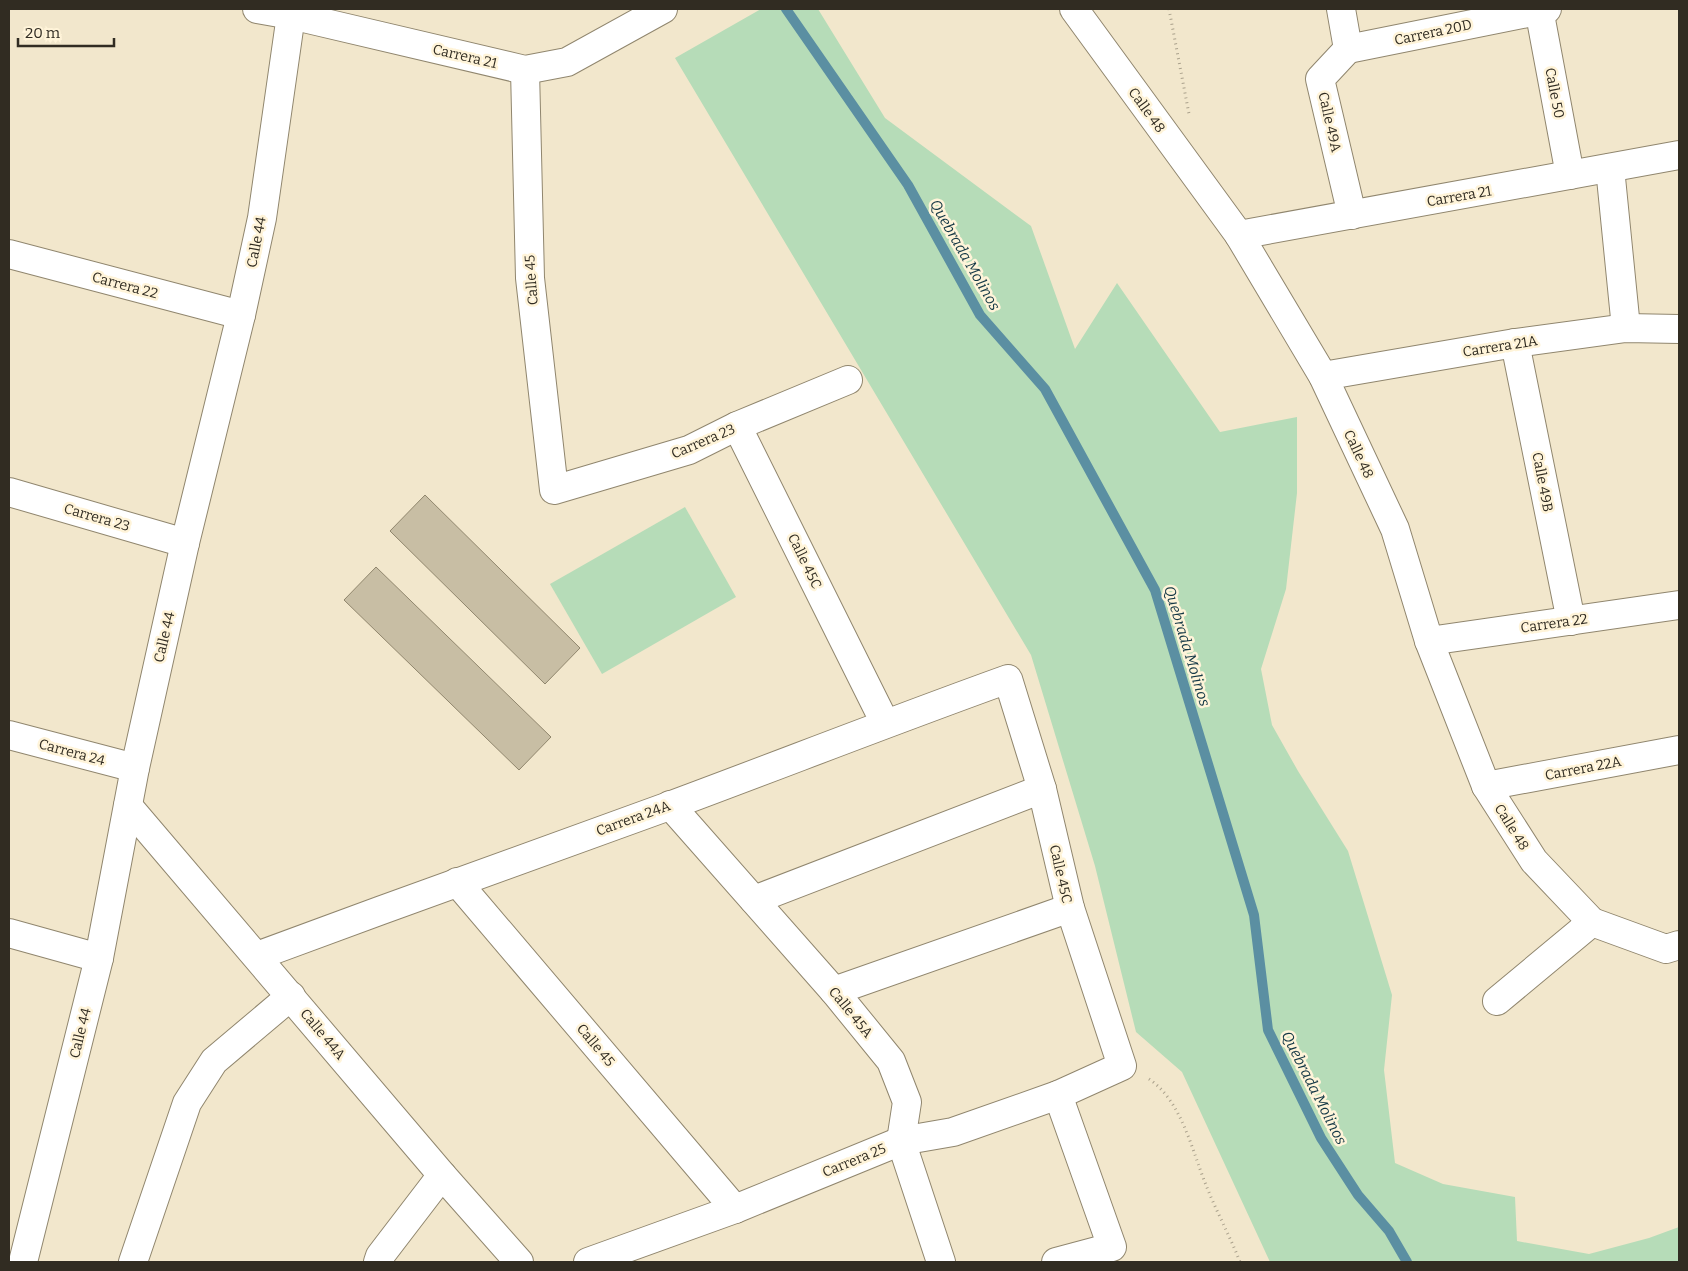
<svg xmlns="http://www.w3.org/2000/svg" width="1688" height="1271" viewBox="0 0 1688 1271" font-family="Bitter,serif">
<rect width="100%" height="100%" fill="#f2e7cc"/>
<g fill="#b6dcb8">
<path d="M761 9H818L885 118 1031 226 1075 349 1117 283 1220 432 1297 417V493L1286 589 1261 669 1272 725 1298 771 1348 851 1392 995 1384 1070 1395 1163 1443 1184 1515 1197 1517 1241 1589 1254 1649 1238 1679 1227V1262H1270L1182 1072 1136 1032 1095 866 1031 655 675 58Z"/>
<path d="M685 507 736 597 602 674 550 584Z"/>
</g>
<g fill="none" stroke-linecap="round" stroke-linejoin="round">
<path stroke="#5b8fa2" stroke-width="10" d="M786 9 908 185 980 315 1045 389 1155 590 1254 915 1268 1030 1321 1138 1358 1195 1389 1231 1407 1262"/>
</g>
<g fill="#c8bea4" stroke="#90866d">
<path d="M425 495 580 648 545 684 390 531Z"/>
<path d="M376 567 551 737 519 770 344 600Z"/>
</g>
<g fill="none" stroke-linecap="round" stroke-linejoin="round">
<g stroke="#90866e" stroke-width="30">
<g id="minor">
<path d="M257 9 291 15 525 70 567 62 663 9"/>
<path d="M1074 9 1239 235 1323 376 1395 529 1429 641 1486 786 1534 861 1592 922 1666 949 1679 945"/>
<path d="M1341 9 1348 49"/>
<path d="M1539 9 1570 175"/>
<path d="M1348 49 1547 9"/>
<path d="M1348 49 1320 79 1352 215"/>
<path d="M525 70 530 278 554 490 689 450 737 426 848 380"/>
<path d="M1610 168 1626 328"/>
<path d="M1239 235 1679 155"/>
<path d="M9 254 241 315"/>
<path d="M1515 343 1571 621"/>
<path d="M1323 376 1515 343 1626 328 1679 329"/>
<path d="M737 426 885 723"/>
<path d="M9 492 185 543"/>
<path d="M1429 641 1679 605"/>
<path d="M9 735 135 768"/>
<path d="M1486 786 1679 750"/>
<path d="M670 805 834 991 891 1061 907 1102 901 1141 941 1262"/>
<path d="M128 806 442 1175 519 1262"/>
<path d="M457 882 735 1209"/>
<path d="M754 900 1042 789"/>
<path d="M9 933 99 958"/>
<path d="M257 956C394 905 532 856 669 806 782 764 894 720 1008 679L1042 789 1070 908 1122 1066 1058 1095 953 1132 901 1141 735 1209 588 1262"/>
<path d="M834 991 1070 908"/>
<path d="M1497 1001 1592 922"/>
<path d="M23 1262 99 958 135 768 185 543 241 315 262 218 291 15 289 9"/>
<path d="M133 1262 187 1103 214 1061 291 996"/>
<path d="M378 1262 380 1256 442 1175"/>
<path d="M1056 1262 1112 1247 1058 1095"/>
</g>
</g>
<g stroke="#aaa18c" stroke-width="3" stroke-dasharray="1 4" stroke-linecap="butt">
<path d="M1169 9 1189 114"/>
<path d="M1149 1079C1182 1101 1192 1151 1206 1185 1216 1211 1230 1236 1240 1262"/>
</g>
<use href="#minor" stroke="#fff" stroke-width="28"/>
</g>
<g text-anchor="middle" stroke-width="5" stroke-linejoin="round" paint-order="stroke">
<g font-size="14" fill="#312c22" stroke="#fff4d9">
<text transform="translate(1433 32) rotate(-12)" y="5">Carrera 20D</text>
<text transform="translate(465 56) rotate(13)" y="5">Carrera 21</text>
<text transform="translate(1555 93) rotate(79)" y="5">Calle 50</text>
<text transform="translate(1147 110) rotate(54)" y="5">Calle 48</text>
<text transform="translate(1330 122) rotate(77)" y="5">Calle 49A</text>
<text transform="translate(1459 196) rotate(-10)" y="5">Carrera 21</text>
<text transform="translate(256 242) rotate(-79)" y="5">Calle 44</text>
<text transform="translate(531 280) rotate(-94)" y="5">Calle 45</text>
<text transform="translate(125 285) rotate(15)" y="5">Carrera 22</text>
<text transform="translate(1500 346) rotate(-9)" y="5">Carrera 21A</text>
<text transform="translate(703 441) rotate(-23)" y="5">Carrera 23</text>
<text transform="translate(1359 454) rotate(65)" y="5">Calle 48</text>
<text transform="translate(1543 482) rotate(79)" y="5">Calle 49B</text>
<text transform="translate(97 517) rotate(16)" y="5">Carrera 23</text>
<text transform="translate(805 561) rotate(64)" y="5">Calle 45C</text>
<text transform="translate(1554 623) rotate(-8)" y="5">Carrera 22</text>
<text transform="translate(164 637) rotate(-77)" y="5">Calle 44</text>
<text transform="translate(72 752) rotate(15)" y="5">Carrera 24</text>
<text transform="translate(1583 768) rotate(-11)" y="5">Carrera 22A</text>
<text transform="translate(633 818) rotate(-20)" y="5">Carrera 24A</text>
<text transform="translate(1512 827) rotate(58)" y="5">Calle 48</text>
<text transform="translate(1061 874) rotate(77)" y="5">Calle 45C</text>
<text transform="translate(851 1012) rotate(51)" y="5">Calle 45A</text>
<text transform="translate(80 1033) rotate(-76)" y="5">Calle 44</text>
<text transform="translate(323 1034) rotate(50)" y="5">Calle 44A</text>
<text transform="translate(596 1045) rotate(50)" y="5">Calle 45</text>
<text transform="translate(854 1160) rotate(-22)" y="5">Carrera 25</text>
</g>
<g font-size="15" font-style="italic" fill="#133745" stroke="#fff4d9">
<text transform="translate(965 255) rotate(60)" y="5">Quebrada Molinos</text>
<text transform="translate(1187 646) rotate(73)" y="5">Quebrada Molinos</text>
<text transform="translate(1314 1088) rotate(63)" y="5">Quebrada Molinos</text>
</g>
</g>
<rect width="1688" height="1271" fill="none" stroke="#312c22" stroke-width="20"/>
<path d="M18 38v8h96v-8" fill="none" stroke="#312c22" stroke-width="2.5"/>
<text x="25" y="38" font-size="15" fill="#312c22" stroke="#fff4d9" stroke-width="4" paint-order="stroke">20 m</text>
</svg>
